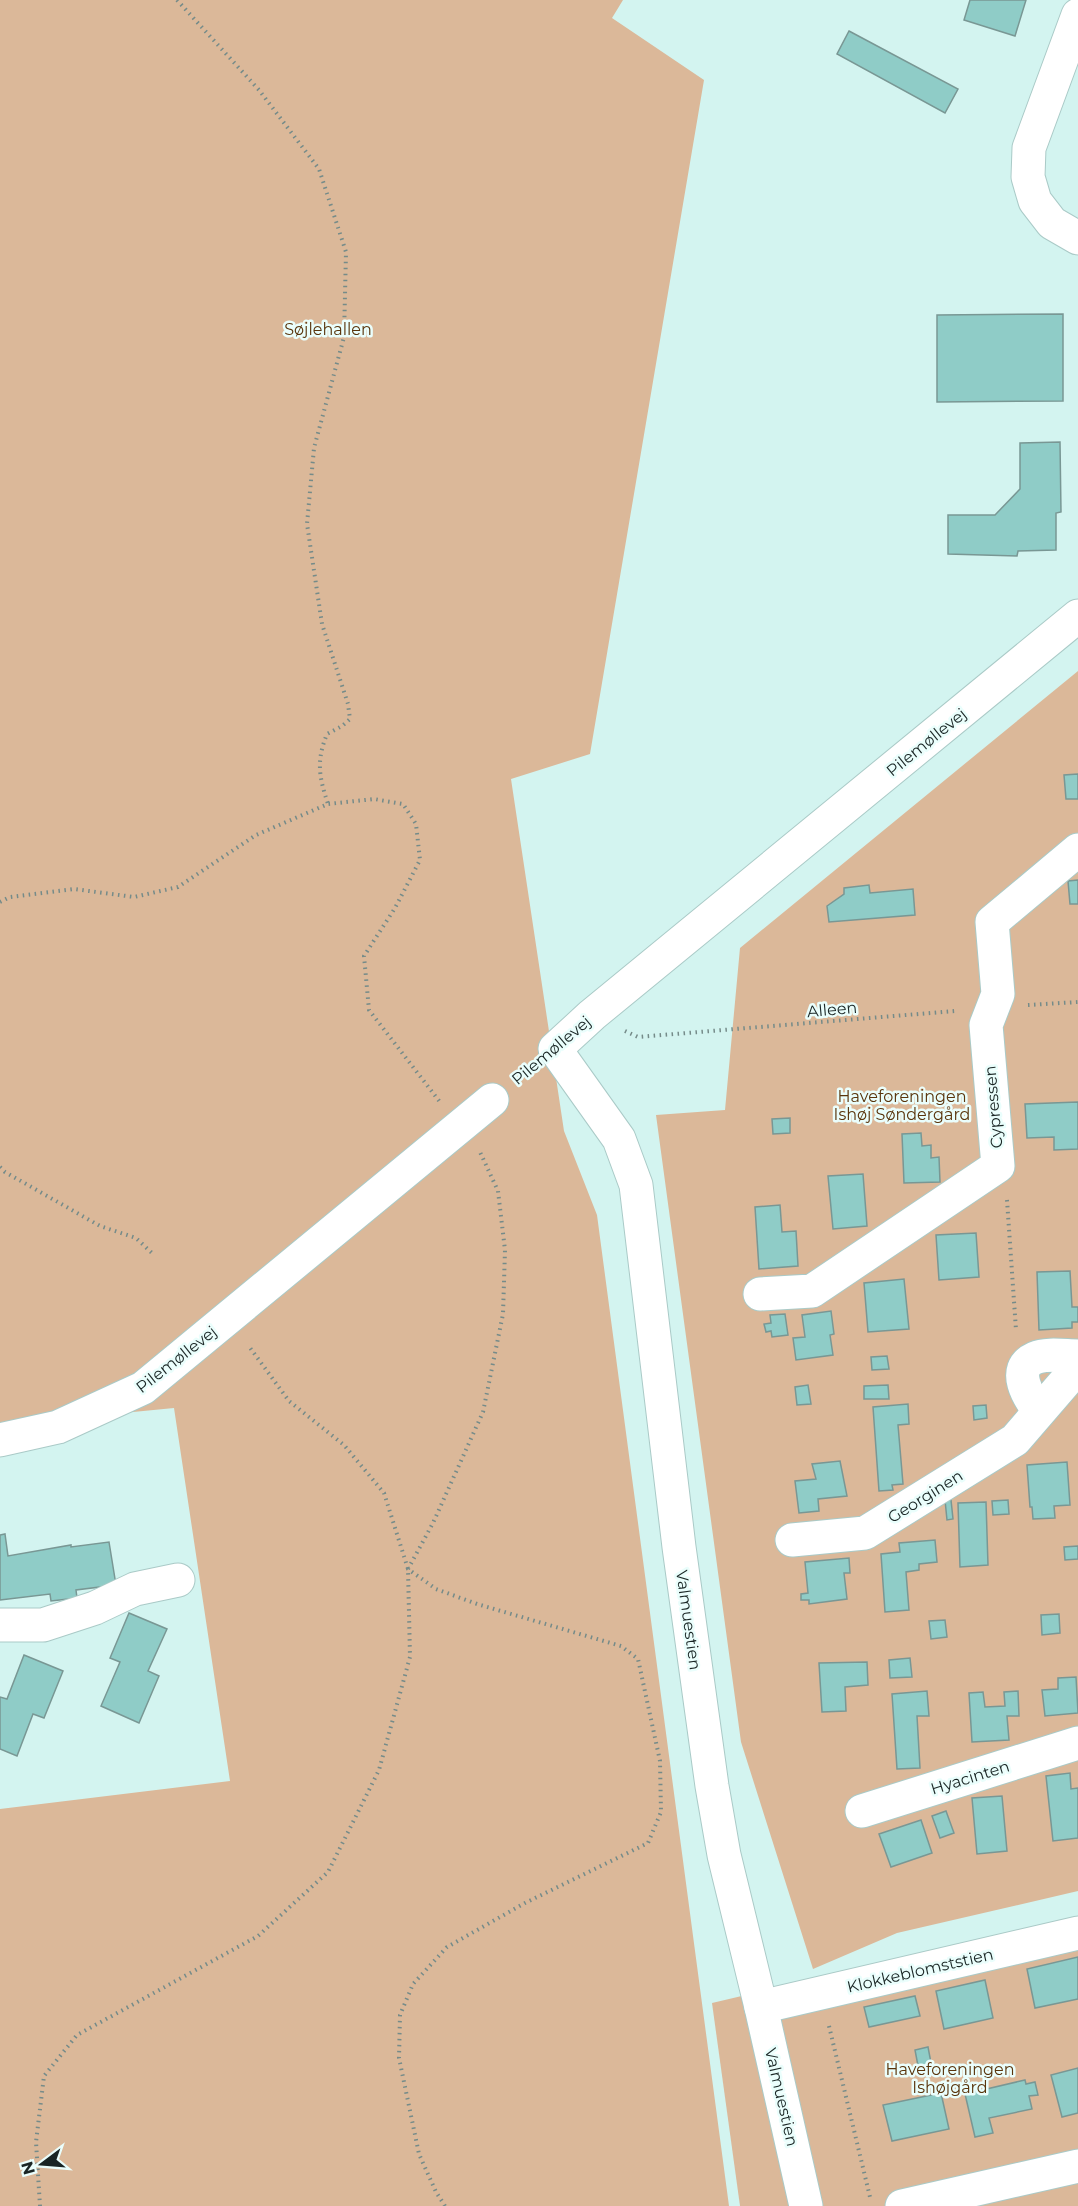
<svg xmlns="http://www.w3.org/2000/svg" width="1078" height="2206" viewBox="0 0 1078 2206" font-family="Montserrat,sans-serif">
<rect width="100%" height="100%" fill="#d3f4f0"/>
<g fill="#dbb899">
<path d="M0 0H623L612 18 704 80 590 754 511 779 564 1131 597 1215 729 2206H0V1809L230 1781 174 1408 0 1425Z"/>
<path d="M1078 671V1891L897 1933 813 1969 741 1742 656 1115 725 1110 740 948Z"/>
<path d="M1078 1917V2206H740L712 2003Z"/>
</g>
<g fill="#8fccc7" stroke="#799794" stroke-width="1.5">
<path d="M970 0H1026L1015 36 964 20Z"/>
<path d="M849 31 958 89 945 113 837 54Z"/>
<path d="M1063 314V401L937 402V315Z"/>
<path d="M1060 442 1061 512 1056 513V550L1018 551 1017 556 948 554V515H995L1020 489V443Z"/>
<path d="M1078 774V799H1066L1064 775Z"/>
<path d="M1078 880V904H1070L1068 881Z"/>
<path d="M869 885 870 893 913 889 915 915 829 922 827 906 844 894V888Z"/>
<path d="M1078 1102V1149L1054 1150V1137L1027 1138 1025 1104Z"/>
<path d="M790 1118V1133L773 1134 772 1119Z"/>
<path d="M921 1133 922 1146 931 1145V1158L939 1157 940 1182 904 1183 902 1134Z"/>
<path d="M863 1174 867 1226 833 1229 828 1176Z"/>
<path d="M780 1205 782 1232 796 1231 798 1266 759 1269 755 1207Z"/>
<path d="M976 1233 979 1277 939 1280 936 1235Z"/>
<path d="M1070 1271 1072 1307H1078V1322H1072V1328L1039 1330 1037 1272Z"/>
<path d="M904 1279 909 1329 868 1332 864 1283Z"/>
<path d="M831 1311 834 1334 830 1335 833 1355 796 1360 793 1338 805 1337 802 1315Z"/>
<path d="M785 1314 788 1335 772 1337 771 1331 766 1332 764 1324 771 1323 770 1315Z"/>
<path d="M887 1356 889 1369 872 1370 871 1357Z"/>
<path d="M808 1385 811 1404 797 1405 795 1387Z"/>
<path d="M888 1385 889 1399H864V1386Z"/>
<path d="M908 1404 909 1424 898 1425 903 1484 892 1485 893 1490 879 1491 873 1407Z"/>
<path d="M986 1405 987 1418 974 1420 973 1406Z"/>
<path d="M840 1461 847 1496 818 1499 819 1511 799 1513 795 1481 816 1479 812 1464Z"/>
<path d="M1067 1462 1070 1505 1054 1506 1055 1518 1033 1519 1032 1507H1030L1027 1465Z"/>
<path d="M945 1500H951L953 1519 947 1520Z"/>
<path d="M1008 1500 1009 1514 993 1515 992 1501Z"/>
<path d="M986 1502 988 1565 960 1567 958 1503Z"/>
<path d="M5 1534 8 1556 71 1545V1547L109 1542 116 1585 76 1590 77 1598 51 1601 50 1594 0 1600V1535Z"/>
<path d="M935 1540 937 1562 919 1564V1570L906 1572 909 1610 885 1612 881 1554 900 1552 899 1543Z"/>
<path d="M1078 1546V1559L1065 1560 1064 1547Z"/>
<path d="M849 1558 850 1573H844L847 1599 809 1604V1600H801V1594L808 1593 805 1562Z"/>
<path d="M129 1613 167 1629 148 1671 159 1676 139 1723 101 1706 120 1662 110 1658Z"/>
<path d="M1059 1614 1060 1633 1042 1635 1041 1615Z"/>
<path d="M945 1620 947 1637 931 1639 929 1621Z"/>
<path d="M24 1655 63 1671 44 1718 33 1714 17 1756 0 1749V1697L7 1699Z"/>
<path d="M910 1658 912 1677 890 1678 889 1660Z"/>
<path d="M867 1662 868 1685 845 1687 846 1711 822 1712 819 1663Z"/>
<path d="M1076 1677 1078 1713 1045 1716 1042 1690 1058 1689V1678Z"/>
<path d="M927 1691 929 1716H917L920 1768 897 1769 892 1694Z"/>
<path d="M1018 1691 1019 1716H1007L1009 1740 972 1742 969 1693 983 1692 985 1707 1005 1706 1004 1692Z"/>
<path d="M1070 1773 1071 1789 1078 1788V1838L1053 1841 1046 1776Z"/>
<path d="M1002 1796 1007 1851 977 1854 972 1798Z"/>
<path d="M946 1811 954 1833 940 1838 932 1816Z"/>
<path d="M921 1820 932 1853 891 1867 879 1834Z"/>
<path d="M1078 1957V1999L1035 2008 1027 1969Z"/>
<path d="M985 1980 993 2018 944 2029 936 1991Z"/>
<path d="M915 1996 920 2016 869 2027 864 2007Z"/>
<path d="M928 2047 932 2068 919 2071 915 2050Z"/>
<path d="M1078 2068V2113L1062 2117 1051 2075Z"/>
<path d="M1025 2080 1026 2084 1035 2082 1038 2095 1029 2096 1032 2109 989 2118 993 2133 975 2137 965 2094Z"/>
<path d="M941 2093 949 2129 892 2141 883 2105Z"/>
</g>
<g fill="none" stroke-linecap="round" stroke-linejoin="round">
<g stroke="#aacac7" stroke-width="35">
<g id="minor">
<path d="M1078 15 1029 148 1028 177 1035 201 1052 223 1078 238"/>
<path d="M760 1294 812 1291 998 1166 986 1025 998 994 992 922 1078 850"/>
<path d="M1039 1411C1029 1398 1010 1369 1035 1358 1047 1353 1065 1356 1078 1356"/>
<path d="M0 1440 58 1427 143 1388 492 1100"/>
<path d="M792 1540 865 1533 1015 1440 1078 1367"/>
<path d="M0 1625H43L95 1608 135 1589 178 1580"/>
<path d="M862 1811 1078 1743"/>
<path d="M761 2007 1078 1933"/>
<path d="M806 2206 761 2007 724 1855 712 1786 679 1547 636 1185 619 1139 555 1049 592 1015 1078 616"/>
<path d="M902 2206 1078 2166"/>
</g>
</g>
<g stroke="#758b89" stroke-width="4" stroke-dasharray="1.5 4.5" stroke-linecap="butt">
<path d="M177 0 259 90 319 169 346 252 344 337 314 448 307 524 322 624 348 704 350 719 342 726 327 734C316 761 319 777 328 804"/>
<path d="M0 902 10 897 74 889 134 897 178 887 256 835 328 804 374 799 403 804 416 824 420 860 395 908 364 956 369 1010 440 1102"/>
<path d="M1028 1005 1078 1002"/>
<path d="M625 1031 638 1037 955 1011"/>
<path d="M0 1167 5 1172 100 1226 136 1238 153 1254"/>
<path d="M1007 1200 1016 1330"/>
<path d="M829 2026 870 2197"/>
<path d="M40 2206 36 2142 44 2076 77 2035 258 1936 328 1872 379 1770 410 1657 408 1569 384 1493 344 1445 289 1401 248 1345"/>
<path d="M445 2206 436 2192 419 2154 399 2058 400 2015 413 1984 447 1947 525 1903 648 1843 661 1812 660 1761 638 1659 621 1646 477 1604 436 1589 408 1569 433 1523 483 1412 503 1314 505 1250 498 1191 480 1152"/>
</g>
<use href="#minor" stroke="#fff" stroke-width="33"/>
</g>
<g text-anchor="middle" stroke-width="5" stroke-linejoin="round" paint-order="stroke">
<g font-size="16" fill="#59340b" stroke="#eafefc">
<text x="328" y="335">Søjlehallen</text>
<text x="902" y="1102">Haveforeningen<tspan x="902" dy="18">Ishøj Søndergård</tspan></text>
<text x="950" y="2075">Haveforeningen<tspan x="950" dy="18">Ishøjgård</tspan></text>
</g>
<g font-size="16" fill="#192524" stroke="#eafefc">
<text transform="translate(926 742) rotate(-39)" y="6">Pilemøllevej</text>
<text transform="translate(832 1009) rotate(-5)" y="6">Alleen</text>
<text transform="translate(551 1050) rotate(-40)" y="6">Pilemøllevej</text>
<text transform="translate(993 1107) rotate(-95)" y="6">Cypressen</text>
<text transform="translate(176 1359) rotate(-38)" y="6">Pilemøllevej</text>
<text transform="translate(925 1496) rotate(-32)" y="6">Georginen</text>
<text transform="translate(689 1620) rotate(82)" y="6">Valmuestien</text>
<text transform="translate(970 1777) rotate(-17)" y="6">Hyacinten</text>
<text transform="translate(920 1970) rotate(-13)" y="6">Klokkeblomststien</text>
<text transform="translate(782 2097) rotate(77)" y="6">Valmuestien</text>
</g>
</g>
<g transform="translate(42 2164) rotate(254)" stroke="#eafefc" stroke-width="4.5" paint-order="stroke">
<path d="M0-4.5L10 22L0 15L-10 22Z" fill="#192524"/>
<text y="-9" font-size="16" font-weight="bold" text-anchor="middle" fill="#192524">N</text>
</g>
</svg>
